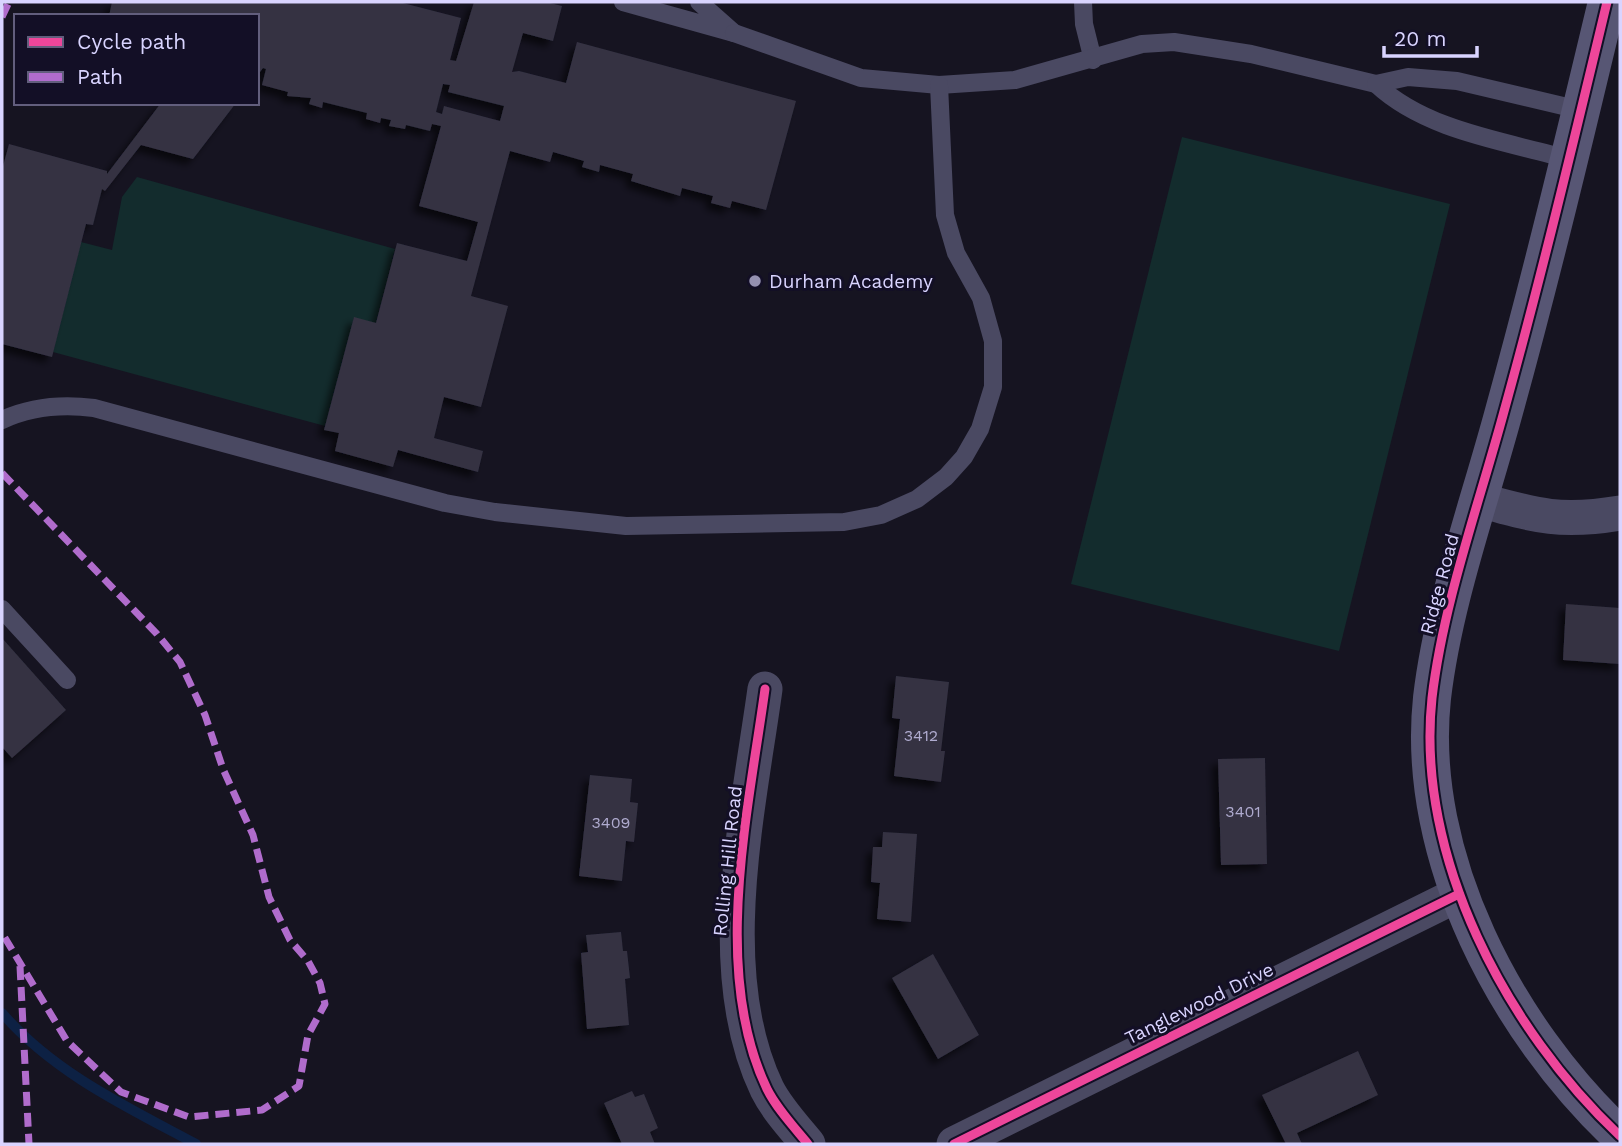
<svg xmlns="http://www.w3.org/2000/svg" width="1622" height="1146" viewBox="0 0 1622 1146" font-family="'Work Sans',sans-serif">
<defs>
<filter id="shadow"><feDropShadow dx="-6" dy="6" stdDeviation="3.5" flood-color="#0009"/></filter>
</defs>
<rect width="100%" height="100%" fill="#161421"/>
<g fill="#132c2d">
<path d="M1182 137 1450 204 1339 651 1071 584Z"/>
<path d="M137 177 395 249 376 323 354 318 325 426 53 352 81 242 112 250 122 197Z"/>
</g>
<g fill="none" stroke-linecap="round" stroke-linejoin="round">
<path stroke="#0d2144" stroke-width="10" d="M2 1013C54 1073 127 1107 196 1144"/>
</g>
<g fill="#343243" fill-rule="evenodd" filter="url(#shadow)">
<path d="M112 2H399L461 18 450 60 456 61 474 2H546L562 6 553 41 523 33 512 72 519 71 566 83 577 42 796 101 766 210 732 201 730 208 711 203 713 196 682 188 680 196 631 181 633 174 600 165 599 172 582 167 584 161 553 152 550 162 510 151 471 296 508 306 481 407 444 397 434 438 483 451 478 472 398 450 393 467 335 451 339 433 324 430 354 317 376 323 397 243 467 261 478 222 419 206 441 126 432 124 430 131 406 125 405 129 389 126 391 120 381 118 380 123 366 119 367 113 323 102 322 108 309 104 311 98 287 96 288 92 262 85 266 69 263 68 257 76V16H109ZM443 84 450 85 448 92 504 106 500 121 444 106 442 114 436 112Z"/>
<path d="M161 103H236L193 159 141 145 105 191 102 189 93 225 86 224 52 357 2 344V170L9 144 107 171V174Z"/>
<path d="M1566 604 1620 608V664L1563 660Z"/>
<path d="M2 638 66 710 12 758 2 747Z"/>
<path d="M896 676 949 682 941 751H945L941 782 894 776 900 719 892 718Z"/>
<path d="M1265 758 1267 864 1221 865 1218 759Z"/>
<path d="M590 775 632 779 630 802 638 803 634 842 626 841 622 881 579 876Z"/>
<path d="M883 832 917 834 911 922 877 919 880 883 871 882 873 847H882Z"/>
<path d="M621 932 623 951H627L630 978 625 979 629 1025 587 1029 581 953 588 952 586 935Z"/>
<path d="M933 954 979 1035 938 1059 892 978Z"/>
<path d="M1358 1051 1378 1095 1297 1133 1302 1144H1286L1262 1095Z"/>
<path d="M632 1091 635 1097 644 1094 658 1128 650 1132 655 1144H622L604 1103Z"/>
</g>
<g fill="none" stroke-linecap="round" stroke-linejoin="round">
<g stroke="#4a4962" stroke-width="18">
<path d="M623 2 734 33 699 2"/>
<path d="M1083 2 1084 24 1093 60"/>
<path d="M734 33 861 78 939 85 1015 80 1142 44 1174 42 1251 54 1376 84"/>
<path d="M1568 159C1505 141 1426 131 1376 84L1408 77 1457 81 1580 110"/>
<path d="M2 420C30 407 63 404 94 408L445 503 495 512 626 526 844 522 881 515 917 499 946 477 964 457 980 429 993 387V341L981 298 956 253 945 215 939 85"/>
<path d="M2 609 67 680"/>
</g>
<g stroke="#4a4962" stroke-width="35">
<path d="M1479 500C1537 516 1561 523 1620 513"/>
<path d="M765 689C748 813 711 972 767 1089 777 1109 794 1127 808 1144"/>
<path d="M954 1144 1459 894"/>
</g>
<path stroke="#575674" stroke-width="38" d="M1607 2C1574 140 1541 278 1503 415 1478 507 1443 604 1432 698 1415 857 1507 1030 1620 1136"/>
<g stroke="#b06ccc" stroke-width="7" stroke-dasharray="14 7" stroke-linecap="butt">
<path d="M2 17 9 2"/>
<path d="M2 473 157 634 180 662 205 715 223 769 253 835 269 897 290 940 308 961 320 983 325 1004 308 1035 299 1086 262 1110 189 1117 121 1092 67 1041 2 933"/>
<path d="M20 966 29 1144"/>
</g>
<g stroke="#130f26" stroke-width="13">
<g id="cycleway">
<path d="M1607 2C1574 140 1541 278 1503 415 1478 507 1443 604 1432 698 1415 857 1507 1030 1620 1136"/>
<path d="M765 689C748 813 711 972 767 1089 777 1109 794 1127 808 1144"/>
<path d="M954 1144 1459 894"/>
</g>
</g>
<use href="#cycleway" stroke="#ed469a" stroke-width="9"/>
</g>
<circle fill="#9591b1" stroke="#130f26" stroke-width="2.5" cx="755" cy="281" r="7"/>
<g text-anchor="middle" stroke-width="6" stroke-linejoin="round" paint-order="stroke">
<g font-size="16" fill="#b0acd0">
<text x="921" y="741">3412</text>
<text x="1243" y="817">3401</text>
<text x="611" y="828">3409</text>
</g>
<g font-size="19" fill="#d9d4ff" stroke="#130f26" text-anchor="start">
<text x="769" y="288">Durham Academy</text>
</g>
<g font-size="19" fill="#d9d4ff" stroke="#130f26">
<text transform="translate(1439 584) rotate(-75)" y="7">Ridge Road</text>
<text transform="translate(727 861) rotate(-84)" y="7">Rolling Hill Road</text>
<text transform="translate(1199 1003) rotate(-26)" y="7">Tanglewood Drive</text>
</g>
</g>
<rect width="1622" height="1146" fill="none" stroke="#d9d4ff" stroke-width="7"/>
<rect x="14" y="14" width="245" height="91" fill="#130f26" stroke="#625e7d" stroke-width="2"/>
<rect x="28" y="37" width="35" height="10" fill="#ed469a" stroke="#625e7d" stroke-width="2"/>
<text x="77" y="49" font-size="21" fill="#d9d4ff">Cycle path</text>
<rect x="28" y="72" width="35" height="10" fill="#b06ccc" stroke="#625e7d" stroke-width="2"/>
<text x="77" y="84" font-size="21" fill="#d9d4ff">Path</text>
<path d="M1384 46v10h93v-10" fill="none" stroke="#d9d4ff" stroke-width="3.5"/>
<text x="1394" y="46" font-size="21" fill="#d9d4ff" stroke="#130f26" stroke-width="5" paint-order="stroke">20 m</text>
</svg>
